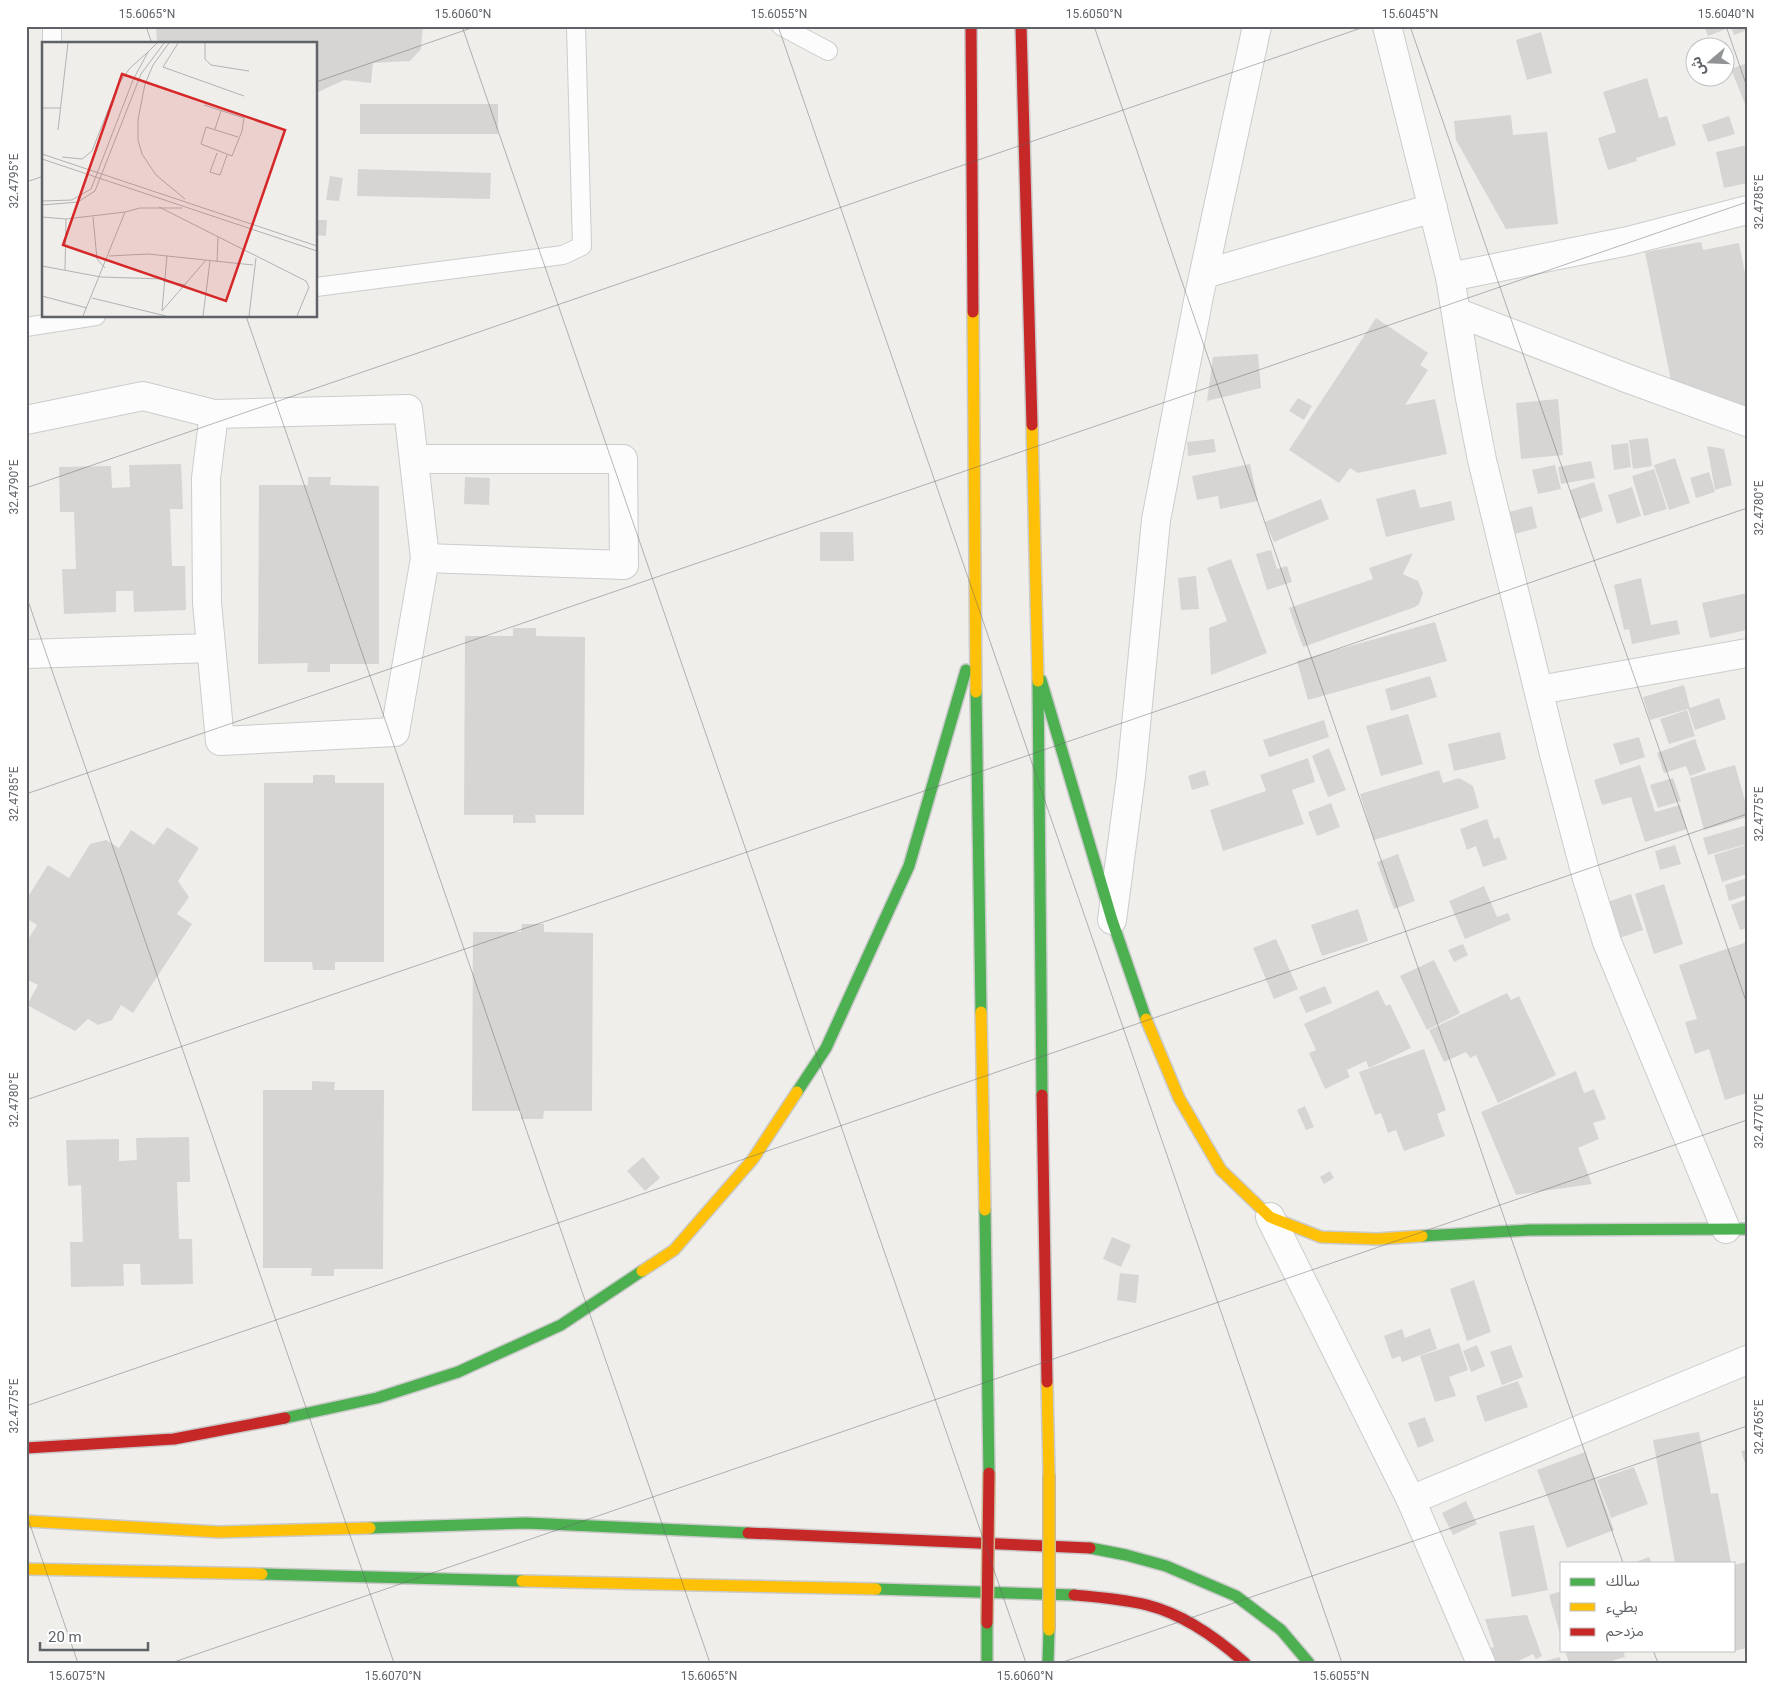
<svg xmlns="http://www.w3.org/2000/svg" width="1773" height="1689" viewBox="0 0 1773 1689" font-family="Roboto,'Noto Sans Arabic',sans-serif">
<rect width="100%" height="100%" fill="#efeeea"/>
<g fill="#d6d5d3">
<path d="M156 26H423L421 49 410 61 373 63 371 83 344 80 316 93V44H157Z"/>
<path d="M1704 26H1747V30L1734 35 1731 27 1708 36Z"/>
<path d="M1541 32 1552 73 1527 80 1516 40Z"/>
<path d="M1747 63V109L1731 69Z"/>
<path d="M1647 78 1659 118 1667 116 1676 145 1636 158 1637 161 1608 170 1598 138 1616 132 1603 92Z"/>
<rect x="360" y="104" width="138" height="30"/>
<path d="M1511 115 1513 135 1547 132 1558 224 1506 229 1456 140 1454 121Z"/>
<path d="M1729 116 1735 134 1708 142 1702 125Z"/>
<path d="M1747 145V183L1724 188 1716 152Z"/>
<path d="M358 169 491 173 490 199 357 196Z"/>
<path d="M330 176 343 178 339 201 326 200Z"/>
<path d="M316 220H327L326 236 316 235Z"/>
<path d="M1701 242 1703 250 1739 243 1747 283V407L1671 381 1645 252Z"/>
<path d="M1376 318 1428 353 1420 365 1428 370 1405 405 1435 399 1447 454 1358 473 1350 468 1339 483 1289 450Z"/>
<path d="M1258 354 1261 388 1207 401 1213 357Z"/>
<path d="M1298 398 1312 406 1304 420 1289 411Z"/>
<path d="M1558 399 1563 455 1521 459 1516 403Z"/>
<path d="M1648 438 1652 466 1633 469 1629 440Z"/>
<path d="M1214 439 1216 452 1188 456 1187 442Z"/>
<path d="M1628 443 1631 467 1614 470 1611 445Z"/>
<path d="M1707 446 1724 449 1732 485 1715 490Z"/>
<path d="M1675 458 1690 503 1669 510 1654 465Z"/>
<path d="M1591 461 1595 478 1561 484 1558 467Z"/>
<path d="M181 464 183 509H170L172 566H185L186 610 134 612 133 591H116V612L64 614 62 569H76L74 512H60L59 467 111 466 112 488 130 487 129 465Z"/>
<path d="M1250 464 1258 501 1220 509 1218 496 1197 500 1192 476Z"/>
<path d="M1555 465 1561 489 1538 494 1532 470Z"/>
<path d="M1654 469 1667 509 1644 516 1632 476Z"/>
<path d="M1709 472 1715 492 1696 498 1690 478Z"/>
<path d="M308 477H331L330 485 379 486V664H330V672H307L308 663 258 664 259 485H308Z"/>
<path d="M465 477 490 478 489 505 464 504Z"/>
<path d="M1594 482 1603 511 1579 519 1570 490Z"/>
<path d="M1632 487 1641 516 1617 524 1608 495Z"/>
<path d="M1415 489 1420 508 1451 501 1455 520 1386 537 1376 499Z"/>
<path d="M1321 499 1329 519 1274 542 1265 522Z"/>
<path d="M1532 506 1537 528 1515 534 1509 512Z"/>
<path d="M820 532H853L854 561H820Z"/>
<path d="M1271 550 1277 569 1287 566 1292 582 1267 590 1256 554Z"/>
<path d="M1413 553 1403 574 1418 581 1423 593 1419 604 1415 607 1303 647 1289 608 1373 579 1369 568Z"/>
<path d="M1231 559 1267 653 1211 675 1209 628 1227 621 1207 568Z"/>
<path d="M1196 576 1199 609 1181 610 1178 578Z"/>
<path d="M1641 578 1651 625 1677 620 1680 634 1632 644 1629 629 1624 630 1614 585Z"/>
<path d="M1747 593V630L1710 638 1702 603Z"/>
<path d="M1435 622 1447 661 1308 700 1297 661Z"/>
<path d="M513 628H536V636L585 637 584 815H535L536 823H513V815H464L465 636H513Z"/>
<path d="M1430 676 1437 697 1391 711 1385 689Z"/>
<path d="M1684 685 1690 708 1719 698 1726 719 1695 730 1688 709 1650 720 1643 697Z"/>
<path d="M1687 710 1695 736 1669 744 1660 719Z"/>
<path d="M1408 714 1423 764 1381 776 1366 726Z"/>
<path d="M1324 720 1329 737 1269 757 1263 740Z"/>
<path d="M1500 732 1506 759 1454 771 1448 744Z"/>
<path d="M1639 737 1645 757 1620 765 1613 744Z"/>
<path d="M1695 739 1706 770 1690 776 1686 766 1664 773 1657 753Z"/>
<path d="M1329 748 1346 790 1328 797 1312 756Z"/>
<path d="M1308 758 1315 782 1292 790 1304 824 1223 851 1210 810 1266 791 1260 775Z"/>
<path d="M1640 765 1655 812 1680 805 1687 829 1645 842 1631 797 1602 805 1594 780Z"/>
<path d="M1735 765 1747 808V817L1704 830 1690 778Z"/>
<path d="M1205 770 1209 785 1192 790 1188 776Z"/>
<path d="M1439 770 1443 783 1459 778 1473 786 1479 808 1374 840 1360 794Z"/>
<path d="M313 775H335V783H384V962H335V970H313L312 962H264V783H313Z"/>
<path d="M1673 778 1681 801 1658 808 1650 785Z"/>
<path d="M1331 803 1340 827 1317 836 1308 812Z"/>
<path d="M1487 819 1494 839 1499 837 1507 859 1483 867 1476 846 1467 850 1460 829Z"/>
<path d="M1747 825V844L1708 855 1703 838Z"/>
<path d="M167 827 199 848 178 881 189 897 177 914 192 924 133 1013 121 1005 112 1020 98 1025 88 1019 75 1031 27 1005 38 985 28 980 26 976V943L37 925 26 918V900L48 865 69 878 90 844 106 840 119 848 131 830 154 845Z"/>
<path d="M1675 845 1681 864 1660 870 1655 851Z"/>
<path d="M1746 845 1747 874 1722 882 1714 855Z"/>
<path d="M1398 854 1415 901 1394 909 1377 862Z"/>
<path d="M1747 878V895L1729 901 1725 885Z"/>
<path d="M1664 884 1683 944 1654 954 1635 894Z"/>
<path d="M1484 886 1497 917 1508 913 1511 920 1465 939 1449 901Z"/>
<path d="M1631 894 1643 930 1614 940 1602 904Z"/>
<path d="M1747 899V928L1740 930 1731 905Z"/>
<path d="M1358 909 1368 941 1322 956 1311 925Z"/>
<path d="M522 924H544V932L593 933 592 1111H544L543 1119H521V1111H472L473 932H521Z"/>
<path d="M1276 939 1298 989 1274 999 1253 948Z"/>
<path d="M1747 942V1093L1725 1100 1709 1049 1695 1054 1685 1022 1697 1019 1679 965Z"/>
<path d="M1463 944 1468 955 1454 962 1448 950Z"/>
<path d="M1434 960 1460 1013 1427 1030 1400 976Z"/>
<path d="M1325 986 1332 1003 1306 1013 1299 997Z"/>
<path d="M1378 990 1386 1006 1390 1004 1411 1048 1369 1068 1366 1061 1347 1070 1350 1077 1325 1089 1309 1053 1316 1050 1304 1024Z"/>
<path d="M1507 993 1511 1000 1519 996 1556 1075 1498 1103 1476 1055 1470 1058 1466 1052 1444 1062 1429 1030Z"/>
<path d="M1424 1049 1446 1110 1437 1114 1445 1136 1404 1151 1396 1130 1388 1133 1381 1113 1375 1115 1359 1072Z"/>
<path d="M1576 1071 1584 1093 1594 1089 1606 1119 1593 1123 1599 1139 1578 1148 1592 1184 1516 1195 1481 1112Z"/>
<path d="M312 1081 335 1082 334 1090H384L383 1269H334V1276H311L312 1268H263V1090H312Z"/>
<path d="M1305 1106 1314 1127 1306 1130 1297 1110Z"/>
<path d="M189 1137 190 1182H177L179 1239H192L193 1284 141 1285 140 1264H123L124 1286 71 1287 70 1242H83L81 1185 68 1186 66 1140 119 1139V1161L137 1160 136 1138Z"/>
<path d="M643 1157 660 1178 645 1191 627 1171Z"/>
<path d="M1330 1171 1334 1178 1324 1184 1320 1177Z"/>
<path d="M1112 1237 1131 1245 1121 1267 1103 1259Z"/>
<path d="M1120 1273 1139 1275 1136 1303 1117 1300Z"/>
<path d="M1474 1280 1491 1332 1467 1341 1450 1289Z"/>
<path d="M1430 1328 1437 1349 1402 1362 1400 1356 1392 1359 1384 1336 1402 1329 1405 1338Z"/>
<path d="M1459 1343 1468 1370 1449 1377 1456 1396 1435 1402 1420 1356Z"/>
<path d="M1477 1345 1485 1366 1471 1372 1463 1351Z"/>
<path d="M1511 1345 1523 1377 1502 1385 1490 1352Z"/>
<path d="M1518 1381 1528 1407 1485 1422 1476 1396Z"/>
<path d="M1425 1417 1434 1441 1418 1448 1408 1423Z"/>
<path d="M1699 1432 1711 1494 1718 1493 1731 1563H1675L1653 1440Z"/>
<path d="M1747 1450V1466H1746L1741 1451Z"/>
<path d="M1585 1452 1614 1530 1567 1548 1537 1470Z"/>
<path d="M1634 1467 1648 1504 1611 1518 1597 1480Z"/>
<path d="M1466 1501 1477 1524 1453 1535 1442 1513Z"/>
<path d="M1534 1525 1548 1590 1512 1597 1499 1532Z"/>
<path d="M1649 1557 1652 1563H1633Z"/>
<path d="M1747 1562V1648L1734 1651V1565Z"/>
<path d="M1562 1591V1637H1561L1549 1595Z"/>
<path d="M1527 1615 1542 1656 1536 1659 1533 1654 1514 1663H1488L1481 1651 1494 1647 1485 1619Z"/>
<path d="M1565 1650H1623L1625 1657 1605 1663H1569Z"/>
<path d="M1560 1657 1561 1663H1541V1662Z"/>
</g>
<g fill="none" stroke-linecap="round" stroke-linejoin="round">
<g stroke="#cbcccc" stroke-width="20">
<g id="lane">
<path d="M52 26V44"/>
<path d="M781 26 828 51"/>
<path d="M316 287 563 255 582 246 576 26"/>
<path d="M26 327 96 316"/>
</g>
</g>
<g stroke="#cbcccc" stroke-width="30">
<g id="street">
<path d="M1387 26 1450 277 1469 393 1482 460 1554 754 1586 875 1607 942 1726 1229"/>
<path d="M1204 274 1433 208"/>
<path d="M1450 277 1628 241 1747 210"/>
<path d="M1456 312 1629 379 1747 422"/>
<path d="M26 420 143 396 214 414 408 409 425 558 395 732 220 741 207 603 206 478 214 414"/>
<path d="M414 459H623L624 565 425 558"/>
<path d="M26 654 211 648"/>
<path d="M1539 690 1747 653"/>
<path d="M1112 920 1131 776 1156 520 1199 296 1257 26"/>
<path d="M1270 1217 1411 1500 1481 1663"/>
<path d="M1411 1500 1747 1360"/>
</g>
</g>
<g stroke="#cacacb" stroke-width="14">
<g id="fast">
<path d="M1041 680 1112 920 1146 1019"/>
<path d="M1038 681 1042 1095"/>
<path d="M976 692 981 1012"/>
<path d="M797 1092 826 1048 909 866 966 670"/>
<path d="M985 1210 989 1473"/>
<path d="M1422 1236 1530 1230 1747 1229"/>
<path d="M285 1418 377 1398 458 1372 561 1325 642 1271"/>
<path d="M370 1528 526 1523 748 1533"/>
<path d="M1090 1548 1126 1555 1166 1566 1236 1596 1281 1630 1309 1663"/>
<path d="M262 1574 522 1581"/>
<path d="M876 1589 1074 1595"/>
<path d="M987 1623V1663"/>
<path d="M1048 1663 1049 1630"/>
</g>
</g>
<g stroke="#cacacb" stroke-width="14">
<g id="slow">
<path d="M973 312 976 692"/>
<path d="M1032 425 1038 681"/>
<path d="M981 1012 985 1210"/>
<path d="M1146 1019 1179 1098 1221 1170 1270 1217 1321 1237 1377 1239 1422 1236"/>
<path d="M642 1271 674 1250 753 1159 797 1092"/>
<path d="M1047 1382 1049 1475"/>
<path d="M26 1521 219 1532 370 1528"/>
<path d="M26 1569 262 1574"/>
<path d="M522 1581 876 1589"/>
</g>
</g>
<g stroke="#cacacb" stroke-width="14">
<g id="jam">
<path d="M971 26 973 312"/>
<path d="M1021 26 1032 425"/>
<path d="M1042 1095 1047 1382"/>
<path d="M26 1448 174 1439 285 1418"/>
<path d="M748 1533 1090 1548"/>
<path d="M1074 1595C1098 1597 1123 1599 1147 1605 1183 1614 1217 1638 1245 1663"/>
</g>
</g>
<use href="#lane" stroke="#fdfcfc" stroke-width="18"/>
<use href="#street" stroke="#fdfcfc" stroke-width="28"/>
<use href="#fast" stroke="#4caf50" stroke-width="11"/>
<use href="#slow" stroke="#ffc107" stroke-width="11"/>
<use href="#jam" stroke="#c62828" stroke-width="11"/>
<g stroke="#c8b996" stroke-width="14" stroke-linecap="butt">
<path id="slow-bridge" d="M1049 1475V1630"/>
</g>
<g stroke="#c8b996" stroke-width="14" stroke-linecap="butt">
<path id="jam-bridge" d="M987 1623 989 1473"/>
</g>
<use href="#slow-bridge" stroke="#ffc107" stroke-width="11"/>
<use href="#jam-bridge" stroke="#c62828" stroke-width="11"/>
</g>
<path fill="none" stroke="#5f6368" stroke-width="1" stroke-opacity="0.45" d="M146 26 152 44M462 26 1026 1663M778 26 1342 1663M1094 26 1623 1563M1410 26 1747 1004M1726 26 1747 87M316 82 477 26M26 182 44 176M246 316 710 1663M26 488 1367 26M26 595 394 1663M26 794 1747 202M26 1100 1747 508M26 1406 1747 814M26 1513 78 1663M1653 1650 1658 1663M171 1663 1747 1120M1060 1663 1747 1426"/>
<g transform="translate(42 42)">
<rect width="275" height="275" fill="#efeeea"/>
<path fill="none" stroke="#b1b2b2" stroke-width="1" d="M127 1 111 23 103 42 96 78V98L100 112 114 133 143 157M136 1 121 25 202 54M163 1V17L169 23 207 29M162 63 202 76 200 89 190 114 159 102 164 85 196 95M0 66H19M173 87 179 69M16 88 26 1M175 111 168 130 178 133 185 113M0 112 275 204M20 115 40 117 50 109 76 43 88 26 106 10M0 117 275 209M0 159 30 158 49 147 91 38 106 10 115 1M0 163 36 160 53 149 99 32 122 1M117 165 264 239 267 245 255 274M0 175 24 177 83 170M51 175 55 217 63 226M67 214 106 212 211 223M175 220 176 195M0 224 59 235 122 237M23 228 24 177M121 239 144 243M0 254 45 266M50 256 124 274M120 268 125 214M120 269 164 218M41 274 83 170 98 166H140M161 274 168 219M207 274 214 216"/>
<path fill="#d62828" fill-opacity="0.15" stroke="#d62828" stroke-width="2.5" d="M80 32 243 88 184 259 21 203Z"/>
<rect width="275" height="275" fill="none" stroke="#5f6368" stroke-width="2.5"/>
</g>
<rect width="1773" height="1689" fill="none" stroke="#ffffff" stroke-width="55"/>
<rect x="1560" y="1562" width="175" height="90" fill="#ffffff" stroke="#bfc1c3"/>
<rect x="1570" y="1578" width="25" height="8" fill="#4caf50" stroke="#bfc1c3"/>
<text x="1606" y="1586" font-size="15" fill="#5f6368">سالك</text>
<rect x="1570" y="1603" width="25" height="8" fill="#ffc107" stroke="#bfc1c3"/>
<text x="1606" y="1612" font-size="15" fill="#5f6368">بطيء</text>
<rect x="1570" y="1628" width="25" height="8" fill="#c62828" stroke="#bfc1c3"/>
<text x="1606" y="1636" font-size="15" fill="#5f6368">مزدحم</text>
<g transform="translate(1710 62) rotate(251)"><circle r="24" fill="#ffffff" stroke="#bfc1c3"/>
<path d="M0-4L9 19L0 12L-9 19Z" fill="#919496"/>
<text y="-8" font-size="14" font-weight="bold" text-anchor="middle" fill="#5f6368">ش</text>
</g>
<path d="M40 1642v8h108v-8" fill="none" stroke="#5f6368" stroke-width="2.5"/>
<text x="48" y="1642" font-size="15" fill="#5f6368" stroke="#ffffff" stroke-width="4" paint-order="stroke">20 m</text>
<rect x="28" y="28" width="1718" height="1634" fill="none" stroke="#5f6368" stroke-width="2"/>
<g font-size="12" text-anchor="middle" fill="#5f6368">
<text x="147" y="18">15.6065°N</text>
<text x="463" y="18">15.6060°N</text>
<text x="779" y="18">15.6055°N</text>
<text x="1094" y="18">15.6050°N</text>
<text x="1410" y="18">15.6045°N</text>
<text x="1726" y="18">15.6040°N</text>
<text transform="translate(14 181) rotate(-90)" y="4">32.4795°E</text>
<text transform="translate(1759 202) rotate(-90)" y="4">32.4785°E</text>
<text transform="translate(14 487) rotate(-90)" y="4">32.4790°E</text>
<text transform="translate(1759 508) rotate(-90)" y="4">32.4780°E</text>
<text transform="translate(14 794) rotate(-90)" y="4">32.4785°E</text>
<text transform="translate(1759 814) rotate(-90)" y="4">32.4775°E</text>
<text transform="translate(14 1100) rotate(-90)" y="4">32.4780°E</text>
<text transform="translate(1759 1121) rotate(-90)" y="4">32.4770°E</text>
<text transform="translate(14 1406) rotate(-90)" y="4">32.4775°E</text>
<text transform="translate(1759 1427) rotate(-90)" y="4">32.4765°E</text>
<text x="77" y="1680">15.6075°N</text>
<text x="393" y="1680">15.6070°N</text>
<text x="709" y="1680">15.6065°N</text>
<text x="1025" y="1680">15.6060°N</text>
<text x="1341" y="1680">15.6055°N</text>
</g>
</svg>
